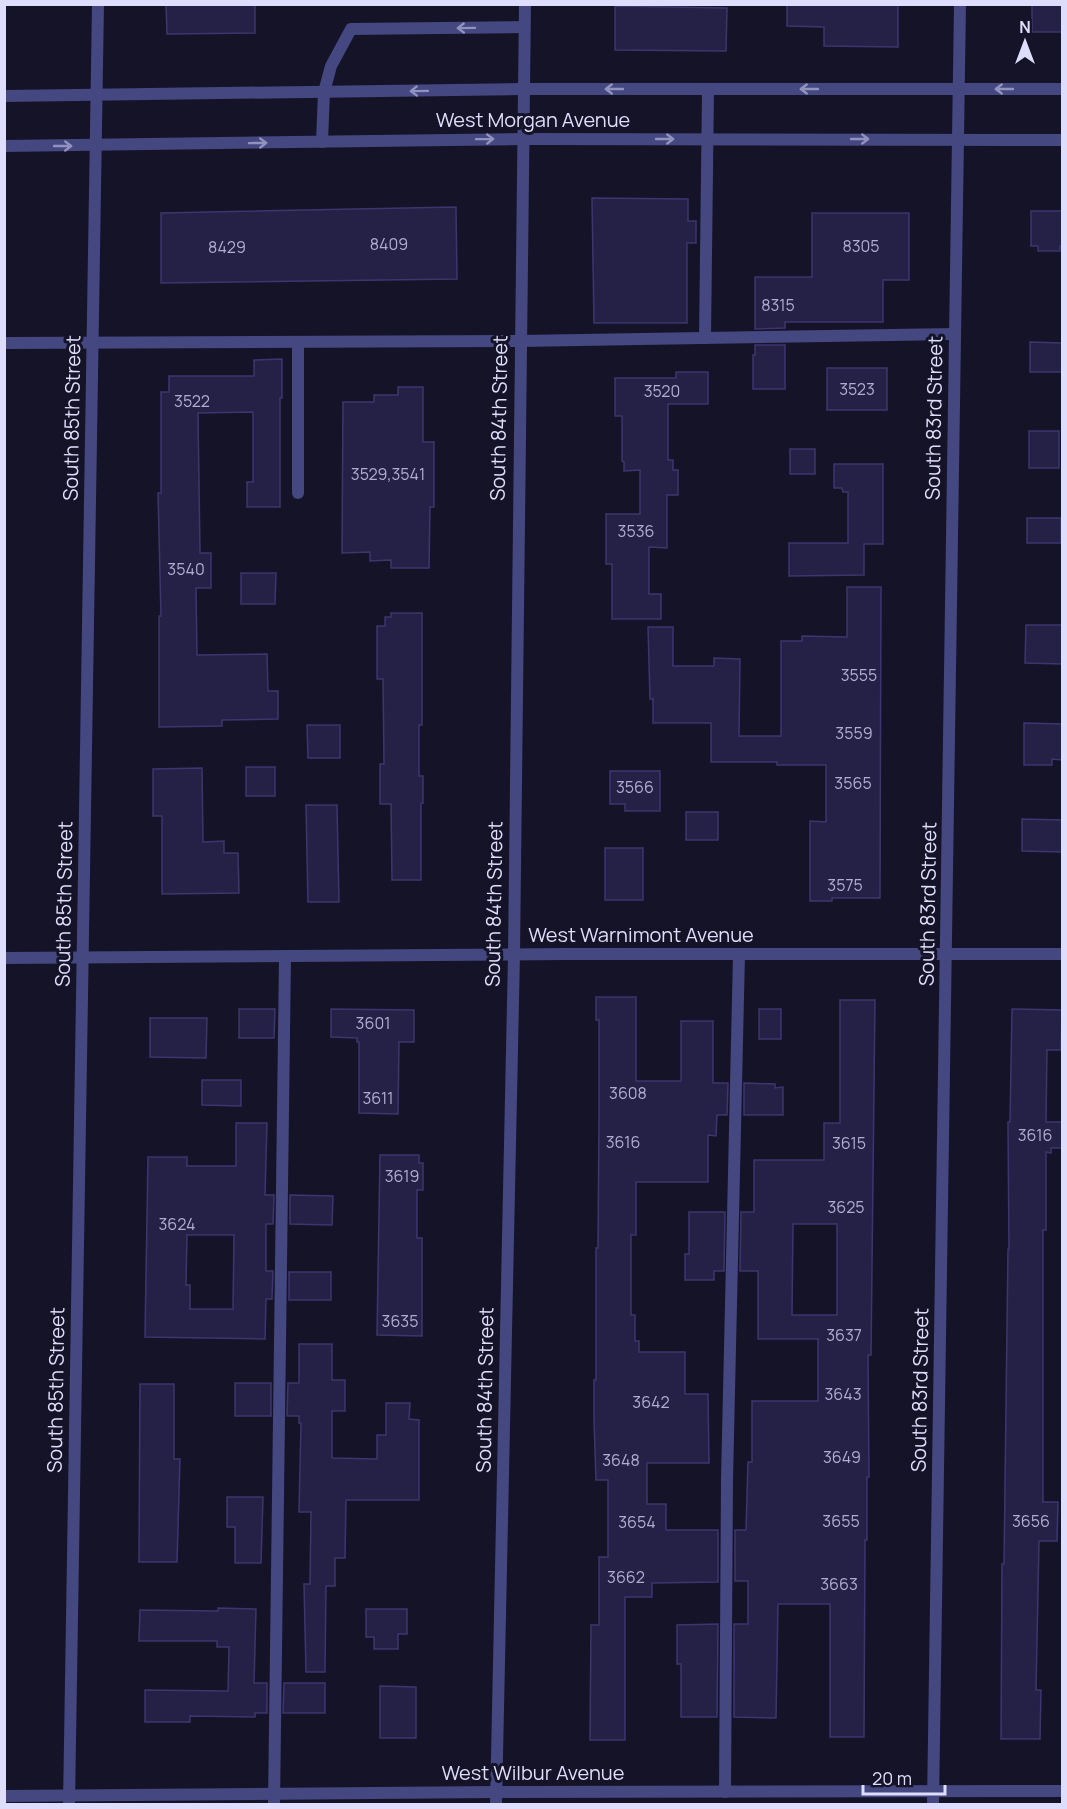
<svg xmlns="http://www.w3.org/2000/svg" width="1067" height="1809" viewBox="0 0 1067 1809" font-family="Manrope,sans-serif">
<rect width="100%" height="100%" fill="#151327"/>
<g fill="#252146" stroke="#3c366f" stroke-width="1.5" fill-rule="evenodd">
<path d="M166 4H255V33L167 34Z"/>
<path d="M787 4H898V47L824 46V27L787 26Z"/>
<rect x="1032" y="4" width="30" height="28"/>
<path d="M615 6 727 8 726 51 615 50Z"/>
<path d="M592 198 688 199V221H696V243H687V323H594Z"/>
<path d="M456 207 457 279 161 283V213Z"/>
<path d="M1031 211H1062V246H1060V251H1038V246H1031Z"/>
<path d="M812 213H909V280H883V322H785V328L755 329V277H812Z"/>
<path d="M1030 342 1062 343V372H1030Z"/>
<path d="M755 345H785V389H753V355H755Z"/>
<path d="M282 359V398H280V507H247V482H253V412L198 413 200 553H211V588H196L197 655 267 654 268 691H278V719L222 720V726L159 727V616H161L158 493H161V392H169V376H254V360Z"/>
<rect x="827" y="368" width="60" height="42"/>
<path d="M676 372H708V404H668V460H673V470H678V495H667V548L649 547V594H661V619H612V564H606V514H640V470L624 471V462L622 461V416H615V378H676Z"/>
<path d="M398 387H423V442H434V507H430L429 568H391V560L370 561V552L342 553 343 402H374V395H398Z"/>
<rect x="1029" y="431" width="30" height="37"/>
<rect x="790" y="449" width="25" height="25"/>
<path d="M834 464H883V544H864V575L789 576V543H848V492H843L842 488H834Z"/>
<rect x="1027" y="518" width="34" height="25"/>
<path d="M241 573H276L275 604H241Z"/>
<path d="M847 587H881L880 898H832V901H810V821L826 822V765H777V762H711V723H653V699H650L648 627H673V666H714V658L740 659 739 736H781V641H802V636L847 637Z"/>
<path d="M391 613H422V725H419V776H423V803H421V880H392L391 804H380V764H384L383 679H377V626H385V617H391Z"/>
<path d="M1026 625H1062V664L1025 663Z"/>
<path d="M1024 723 1062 724V760L1052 759V765H1024Z"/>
<path d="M307 725H340V758H308Z"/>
<rect x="246" y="767" width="29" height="29"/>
<path d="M202 768 203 842 224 841V853H238L239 893 162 894V816H153V769Z"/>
<path d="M610 771H660V811H625V804H610Z"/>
<path d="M306 805H337L339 902H308Z"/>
<rect x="686" y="812" width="32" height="28"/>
<path d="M1022 819 1062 820V852L1022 851Z"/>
<rect x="605" y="848" width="38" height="52"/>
<path d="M596 997H636V1081H681V1021H713V1083H728L727 1115H717L716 1136 708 1135V1182H636V1235H631V1315H635V1341H639V1352H685V1394H708L709 1463H647V1504H666V1530H718V1582L652 1583V1597H625V1740H590L591 1625H599V1557H608V1480H596L594 1420V1380H596V1248H598L599 1122V1020H596Z"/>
<path d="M840 1000H875L871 1355H868L869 1477H867V1540H865L864 1737H830V1604H778L776 1718 734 1717V1624H748V1581H735V1530H746L748 1462H752V1401H818V1339H758V1271H740L741 1212H754V1160H824V1123H840ZM793 1224H837V1315H792Z"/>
<path d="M239 1009H275L274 1038H239Z"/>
<path d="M331 1009 414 1010V1042H399L398 1114 359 1113V1042H357V1038L331 1037Z"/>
<rect x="759" y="1009" width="22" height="30"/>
<path d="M1012 1009 1062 1010 1061 1050H1047L1046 1122H1062V1148H1051V1153L1046 1152V1230H1043V1502H1058L1057 1541H1039L1036 1690H1041L1040 1739H1001L1002 1564H1004L1008 1249H1009L1008 1122H1010Z"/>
<path d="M150 1018H207L206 1058 150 1057Z"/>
<path d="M202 1080H241V1106L202 1105Z"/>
<path d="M744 1083 775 1084V1088L783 1087V1115H744Z"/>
<path d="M236 1123H267L265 1195H274L273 1224H266V1271H273L272 1299H266L265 1339 145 1337 148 1157H187V1166H236ZM187 1235H234L233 1309H190V1285H186Z"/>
<path d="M380 1155H419V1163H423V1190H417V1238H422V1336L377 1335Z"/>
<path d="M290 1195 333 1196 332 1225 290 1224Z"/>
<path d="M689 1212H725L724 1271H714V1280H685V1254H689Z"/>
<rect x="289" y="1272" width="42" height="28"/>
<path d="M299 1344H332V1380H345V1411H332V1458L377 1459V1435H386V1403H410L409 1419 419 1420V1500H346L345 1558H335V1586H326L325 1672H306L304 1584H310L311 1512H299L301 1423H299V1416H287L288 1383H299Z"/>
<rect x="235" y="1383" width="36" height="33"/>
<path d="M140 1384H174V1459H180L177 1562H139Z"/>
<path d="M227 1497H263L261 1563H235V1527H227Z"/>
<path d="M218 1608 256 1609 254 1683H267V1713H255V1717L190 1716V1722H145V1690L228 1691 229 1647H217V1641H139L140 1610 218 1611Z"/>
<path d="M366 1609H407V1634H398V1649H374V1637H366Z"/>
<path d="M718 1624 717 1717H681V1664H677V1625Z"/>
<path d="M284 1683H325V1713H283Z"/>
<path d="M380 1686 416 1687V1738H380Z"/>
</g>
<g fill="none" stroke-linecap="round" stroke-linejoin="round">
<g stroke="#444780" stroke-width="12">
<path d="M322 142 324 92 331 66 351 29 524 27"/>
<path d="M705 338 708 89"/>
<path d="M4 343 519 341 955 334"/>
<path d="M298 493V342"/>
<path d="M725 1792 727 1479 739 954"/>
<path d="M274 1804 285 957"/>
</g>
<g stroke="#444780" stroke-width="12">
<path d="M4 958 566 954H1062"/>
<path d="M4 1796 496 1792 1062 1791"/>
<path d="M69 1804 98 4"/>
<path d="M933 1804 960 4"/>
</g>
<g stroke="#444780" stroke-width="12">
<path d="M4 96 523 89H1062"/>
<path d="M4 146 522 139 1062 140"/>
<path d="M496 1804 514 955 525 4"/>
</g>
</g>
<defs><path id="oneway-shaft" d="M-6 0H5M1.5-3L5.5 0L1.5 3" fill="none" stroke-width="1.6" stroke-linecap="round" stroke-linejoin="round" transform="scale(1.5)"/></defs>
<g stroke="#9192be">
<use href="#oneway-shaft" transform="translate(466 28) rotate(179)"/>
<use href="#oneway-shaft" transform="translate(614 89) rotate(180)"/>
<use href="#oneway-shaft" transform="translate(809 89) rotate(180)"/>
<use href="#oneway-shaft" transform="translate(1004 89) rotate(180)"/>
<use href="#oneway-shaft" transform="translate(419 91) rotate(179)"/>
<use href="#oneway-shaft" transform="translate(485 139) rotate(-1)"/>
<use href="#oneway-shaft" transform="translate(665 139)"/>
<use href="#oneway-shaft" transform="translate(860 139)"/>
<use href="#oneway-shaft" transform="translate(258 143) rotate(-1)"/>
<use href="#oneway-shaft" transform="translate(63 146)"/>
</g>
<g text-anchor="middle" stroke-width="6" stroke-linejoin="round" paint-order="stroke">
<g font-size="16" fill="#b0aece">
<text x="389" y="250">8409</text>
<text x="861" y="252">8305</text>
<text x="227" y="253">8429</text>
<text x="778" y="311">8315</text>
<text x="857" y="395">3523</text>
<text x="662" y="397">3520</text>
<text x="192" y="407">3522</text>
<text x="388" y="480">3529,3541</text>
<text x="636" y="537">3536</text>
<text x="186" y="575">3540</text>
<text x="859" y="681">3555</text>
<text x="854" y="739">3559</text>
<text x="853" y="789">3565</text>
<text x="635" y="793">3566</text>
<text x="845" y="891">3575</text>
<text x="373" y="1029">3601</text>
<text x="628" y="1099">3608</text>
<text x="378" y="1104">3611</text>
<text x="1035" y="1141">3616</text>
<text x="623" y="1148">3616</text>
<text x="849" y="1149">3615</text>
<text x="402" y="1182">3619</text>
<text x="846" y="1213">3625</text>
<text x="177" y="1230">3624</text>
<text x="400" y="1327">3635</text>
<text x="844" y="1341">3637</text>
<text x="843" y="1400">3643</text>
<text x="651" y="1408">3642</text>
<text x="842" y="1463">3649</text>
<text x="621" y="1466">3648</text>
<text x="841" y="1527">3655</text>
<text x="1031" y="1527">3656</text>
<text x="637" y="1528">3654</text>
<text x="626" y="1583">3662</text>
<text x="839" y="1590">3663</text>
</g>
<g font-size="20" fill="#deddfb" stroke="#151327">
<text x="533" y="127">West Morgan Avenue</text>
<text transform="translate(72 418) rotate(-89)" y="7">South 85th Street</text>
<text transform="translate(499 418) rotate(-89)" y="7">South 84th Street</text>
<text transform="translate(934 418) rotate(-89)" y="7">South 83rd Street</text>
<text transform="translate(64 904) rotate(-89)" y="7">South 85th Street</text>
<text transform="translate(494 904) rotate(-89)" y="7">South 84th Street</text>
<text transform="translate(928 904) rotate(-89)" y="7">South 83rd Street</text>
<text x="641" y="942">West Warnimont Avenue</text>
<text transform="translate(56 1390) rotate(-89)" y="7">South 85th Street</text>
<text transform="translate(485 1390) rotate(-89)" y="7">South 84th Street</text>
<text transform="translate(920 1390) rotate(-89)" y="7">South 83rd Street</text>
<text x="533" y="1780">West Wilbur Avenue</text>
</g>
</g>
<rect width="1067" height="1809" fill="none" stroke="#deddfb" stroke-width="12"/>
<g transform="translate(1025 42)" stroke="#151327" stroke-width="4.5" paint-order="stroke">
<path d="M0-4.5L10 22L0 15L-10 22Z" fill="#deddfb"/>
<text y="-9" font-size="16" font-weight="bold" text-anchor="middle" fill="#deddfb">N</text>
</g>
<path d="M863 1785v9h82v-9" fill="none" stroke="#deddfb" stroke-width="3"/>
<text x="872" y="1785" font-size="18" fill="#deddfb" stroke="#151327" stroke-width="4.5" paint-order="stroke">20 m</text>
</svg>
